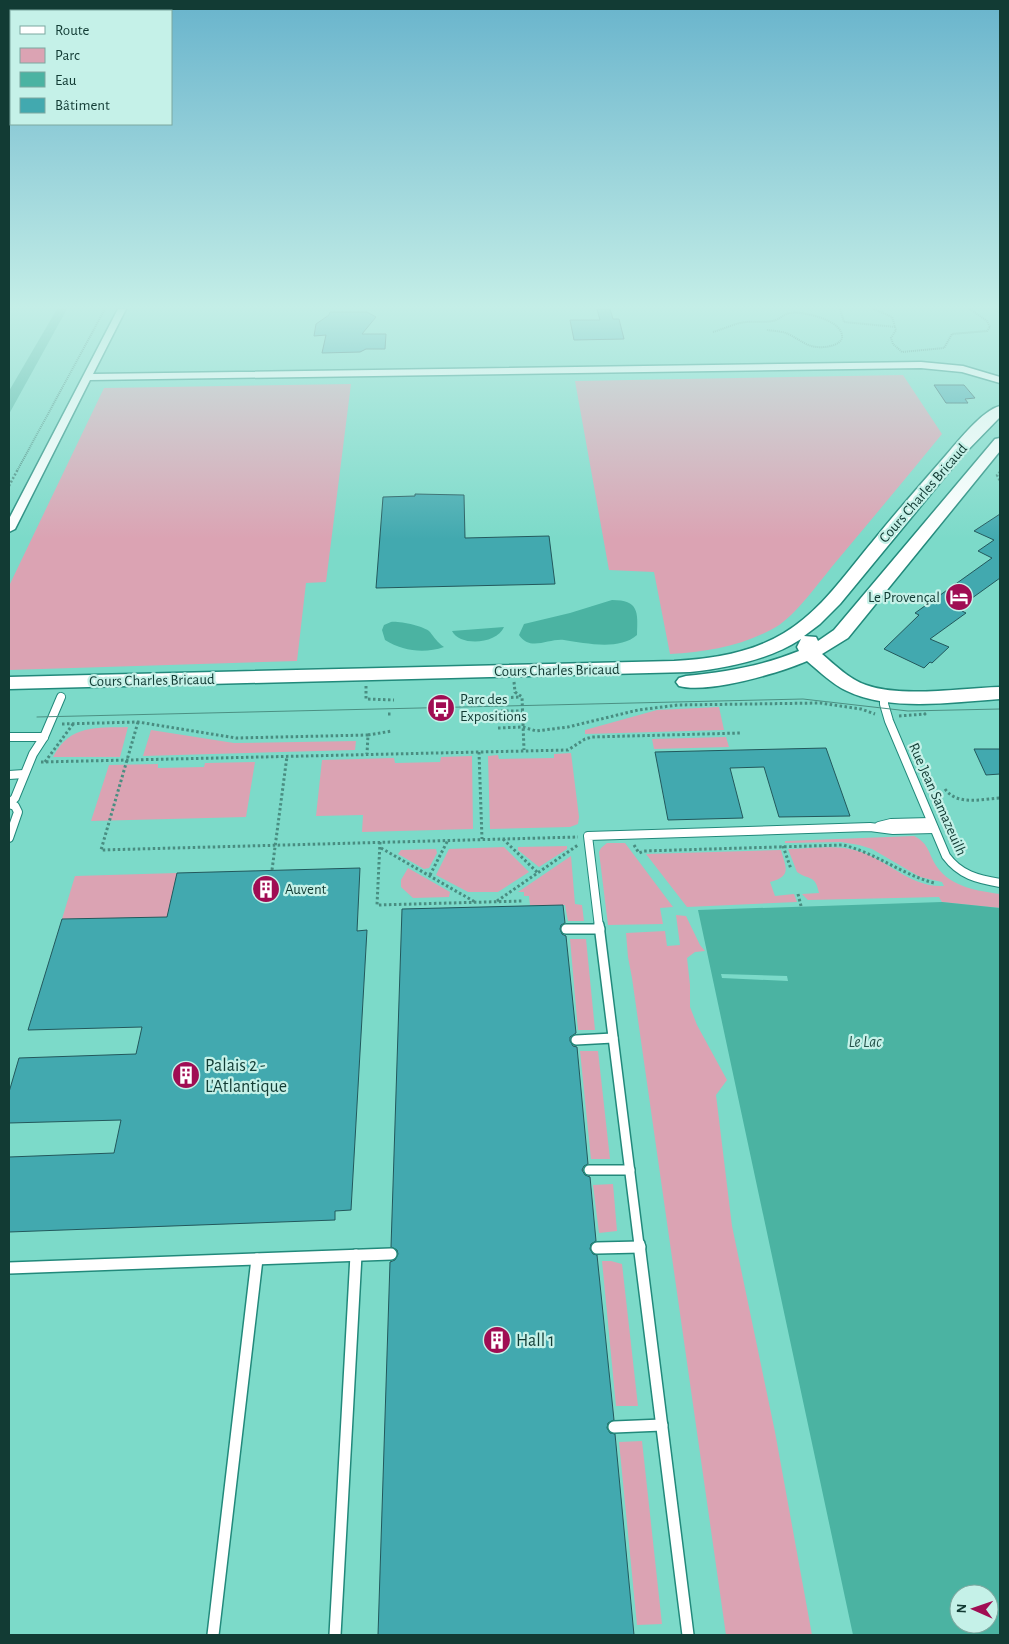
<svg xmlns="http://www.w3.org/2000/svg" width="1009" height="1644" viewBox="0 0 1009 1644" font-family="'Alegreya Sans',sans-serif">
<rect width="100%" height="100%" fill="#7cdac9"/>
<g fill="#dba3b3">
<path d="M903 375 942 434C907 477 871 520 835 563 820 581 795 616 776 627 743 646 707 652 670 654L654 572 609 570 575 381Z"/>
<path d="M351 384 326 582 306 583 297 661 9 670V586L104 388Z"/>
<path d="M719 707 724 730 585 734V730L657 710Z"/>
<path d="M128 727 120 757H53C70 724 97 728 128 727Z"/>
<path d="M151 730 234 743 356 741 355 750 143 756Z"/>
<path d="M726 737 729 747 654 749 652 739Z"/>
<path d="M571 753 579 817 578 824 570 827 490 829 488 756 498 755 499 759 554 758V754Z"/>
<path d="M472 756 473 829 362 832 363 815 316 816 322 760 394 758 395 763 440 762 441 757Z"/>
<path d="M255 762 246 817 91 821 109 765 158 764V768L204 767 205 763Z"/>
<path d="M914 836C930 844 928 854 937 867 951 887 978 891 1000 894V908L942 902 939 897 808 900 802 894 819 893C815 874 810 881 797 872L788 849C810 849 837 844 858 851 889 860 910 888 944 886L942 882 920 877 872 849 859 845 841 842 785 843V841Z"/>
<path d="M607 843H625L673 907 660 908 663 924 608 925 599 852 601 848Z"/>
<path d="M567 846V849L539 867 518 850V847Z"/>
<path d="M504 847 529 872 498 892H468L436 875 449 849Z"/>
<path d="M436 849 437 853 429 868 424 869 398 854 401 850Z"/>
<path d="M781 850C786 868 792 876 770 882L775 896 794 894 797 902 687 907 646 854Z"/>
<path d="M571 856 575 904 582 905 584 921H568L565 905H530L529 896H524V892H518Z"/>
<path d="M408 868 450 892 449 897 413 898 401 887V880Z"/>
<path d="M177 873 167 917 62 919 75 876Z"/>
<path d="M676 915 686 916 700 945 705 951 695 952 687 958 690 985V1007L697 1025 727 1080 716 1095 732 1226 775 1432 812 1635H726L632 978 628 957 626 933 665 931 667 946 680 945Z"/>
<path d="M586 939 595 1030H578L570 939Z"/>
<path d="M580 1051H598L610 1159H591Z"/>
<path d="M613 1184 617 1231 599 1233 593 1185Z"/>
<path d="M602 1261H611L622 1264 638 1406H616Z"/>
<path d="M642 1441 662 1624 637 1625 619 1442Z"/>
</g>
<g fill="#4bb3a2" fill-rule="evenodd">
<path d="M57 309H67L9 414V391Z"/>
<path d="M612 600C639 600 638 612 637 635 619 651 585 643 564 640 549 638 530 652 519 635L524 624 570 613Z"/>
<path d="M391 622C399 621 424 626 430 632 434 637 437 642 444 647 424 654 403 651 385 640L382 630 384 625Z"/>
<path d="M504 627C497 644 460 647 452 631Z"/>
<path d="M942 902 1000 908V1635H853L698 910ZM959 1594H989V1624H959Z"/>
</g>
<path fill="#7cdac9" d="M721 974 787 976 788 981 722 978Z"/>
<g fill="#42a9af" stroke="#23585c">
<path d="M597 309H610L613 319H619L624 339 574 340 570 320H600Z"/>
<path d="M330 312H367L376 317 362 334H386L385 349H366L360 352 322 353 326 335 314 336 316 324 329 315Z"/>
<path d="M934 385H964L975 398 965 399 968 403H946Z"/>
<path d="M415 494 464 495 465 538 549 536 555 584 376 588 383 497 415 496Z"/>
<path d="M1000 514V578L961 606 965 608 962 611 966 613 930 639 949 647 932 663 930 662 924 668 884 649 919 615 915 613 992 558 978 551 994 540 974 531Z"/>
<path d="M826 748 850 816 779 817 764 767 730 768 743 818 668 820 655 752Z"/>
<path d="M974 749H1000V774L986 775Z"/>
<path d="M360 868 357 931 367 930 351 1210 335 1211V1220L9 1232V1157L114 1153 121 1120 9 1123V1092L19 1058 136 1054 142 1027 28 1030 62 919 167 917 177 873Z"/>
<path d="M563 905 565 923 561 925 560 929 562 934 566 936 576 1033 570 1037V1041L573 1046 577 1047 588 1164 584 1166 582 1170 585 1175 590 1177 596 1241 591 1244 590 1249 593 1254 597 1255 614 1420 608 1423 607 1428 610 1433 615 1434 634 1635H378L390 1262 395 1260 398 1254 397 1250 391 1247 402 909Z"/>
</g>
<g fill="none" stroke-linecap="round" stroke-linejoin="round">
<g stroke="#22897b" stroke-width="10">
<g id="lane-far2">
<path d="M884 694V704L889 721 946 856C960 875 977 879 1000 883"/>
<path d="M9 737H44"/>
<path d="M9 775 24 774"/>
<path d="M9 804 15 798 33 754 44 737 61 697"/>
<path d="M9 804 15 806 18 812 9 838"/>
<path d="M879 826 891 823 931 822"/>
<path d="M599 927 588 836 870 827 893 830 934 829"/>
</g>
</g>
<g stroke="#22897b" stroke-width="12">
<g id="lane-far1">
<path d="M599 925 639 1245"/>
<path d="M566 929H600"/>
<path d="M576 1040 613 1038"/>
<path d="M589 1170H630"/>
</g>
</g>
<g stroke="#22897b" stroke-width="14">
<g id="lane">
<path d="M639 1244 688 1635"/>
<path d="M597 1248 640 1247"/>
<path d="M9 1268 391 1254"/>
<path d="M614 1427 662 1425"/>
<path d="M213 1635 257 1259"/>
<path d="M335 1635 356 1255"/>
</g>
</g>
<g stroke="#22897b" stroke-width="3">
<path id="street" d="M118 309H126L93 374 921 362 963 366 1000 377V383L962 372 921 368 90 380 15 529 9 532V519Z"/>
</g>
<g stroke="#22897b" stroke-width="3">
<path id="secondary" d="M1000 406V417L962 456 840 604 820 624 804 636 816 637 818 641 834 630 995 439 1000 438V451L848 638 822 654C835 665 849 679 866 685 902 698 962 688 1000 687V699C954 702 890 712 847 691 832 684 820 672 807 661 779 673 708 694 679 686L676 682 679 678 686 676C725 672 762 666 799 651L797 647 801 639C769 660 727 668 690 672L9 689V677L674 661C712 659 751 653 784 633 821 611 846 573 873 541 897 511 922 483 947 454 959 440 983 410 1000 406Z"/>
</g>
<g stroke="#498d81" stroke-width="2" stroke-dasharray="1 1" stroke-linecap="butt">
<path d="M840 309 844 322 896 327"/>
<path d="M874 309 892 317 896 330 891 338 893 344 902 352 944 348 952 334 987 331 990 327 987 321 970 309"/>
<path d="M996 309 1000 314"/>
<path d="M713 332C724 329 735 323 746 322 755 321 768 323 776 320 781 318 784 314 790 313 802 311 836 319 841 332 847 345 826 348 817 347 805 346 796 337 786 333 780 331 773 331 767 330"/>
<path d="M17 471 105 309"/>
</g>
<g stroke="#498d81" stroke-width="2.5" stroke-dasharray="2 2" stroke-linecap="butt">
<path d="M1000 472 997 475 1000 481"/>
<path d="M9 486 18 469"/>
</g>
<g stroke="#498d81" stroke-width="3" stroke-dasharray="2.5 2.5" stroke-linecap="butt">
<path d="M514 682 515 692 522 697 524 750"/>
<path d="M366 686V699L394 700"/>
<path d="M496 698 521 697"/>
<path d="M496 711H522"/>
<path d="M388 714H393"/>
<path d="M899 716 925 714 923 712"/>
<path d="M138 722 101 850 578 837"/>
<path d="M62 724 138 722 236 738 368 735 367 754"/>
<path d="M498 728 523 727 536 731 568 727 638 710 678 705 820 703 861 709 875 714"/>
<path d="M368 735 392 731"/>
<path d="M479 752 482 839"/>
<path d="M41 762 568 750 585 739 592 737 741 733"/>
<path d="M45 762 73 724"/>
<path d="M945 789C957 806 982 799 1000 798"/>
<path d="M503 839 538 873"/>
<path d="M380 842 377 905 523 901"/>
<path d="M634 845 639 853 644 851 843 845C876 853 901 874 934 883"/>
<path d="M783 846 791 869"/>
<path d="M381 848 475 902"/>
<path d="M272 870 287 756"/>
<path d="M430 875 448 840"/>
<path d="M798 894 801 906"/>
<path d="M497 901 578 845"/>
</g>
<use href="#lane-far2" stroke="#fff" stroke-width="8"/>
<use href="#lane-far1" stroke="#fff" stroke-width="9"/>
<use href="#lane" stroke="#fff" stroke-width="11"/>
<use href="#street" fill="#fff" fill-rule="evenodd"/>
<use href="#secondary" fill="#fff" fill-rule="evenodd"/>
<path stroke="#4b9083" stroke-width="1" d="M37 717 803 699 908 711 1000 709"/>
</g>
<linearGradient id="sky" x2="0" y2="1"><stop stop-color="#69b4cc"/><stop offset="0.57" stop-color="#c4eee7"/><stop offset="1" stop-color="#c4eee7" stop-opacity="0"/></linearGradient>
<rect width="1009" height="539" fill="url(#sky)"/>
<defs>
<g id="hotel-disc" transform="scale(1.4375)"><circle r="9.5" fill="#a00d53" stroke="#c5f1e8"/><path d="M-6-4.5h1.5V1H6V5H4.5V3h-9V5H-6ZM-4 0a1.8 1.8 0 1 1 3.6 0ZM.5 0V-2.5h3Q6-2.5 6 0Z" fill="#fff"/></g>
<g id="bus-disc" transform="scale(1.4375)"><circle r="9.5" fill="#a00d53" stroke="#c5f1e8"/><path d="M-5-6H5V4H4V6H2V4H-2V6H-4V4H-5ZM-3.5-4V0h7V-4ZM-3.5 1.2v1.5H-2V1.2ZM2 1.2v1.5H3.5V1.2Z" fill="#fff"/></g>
<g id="building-disc" transform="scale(1.4375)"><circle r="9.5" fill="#a00d53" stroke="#c5f1e8"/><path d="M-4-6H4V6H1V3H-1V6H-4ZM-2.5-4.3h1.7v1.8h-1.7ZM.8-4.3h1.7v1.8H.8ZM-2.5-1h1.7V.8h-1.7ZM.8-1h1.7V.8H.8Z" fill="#fff"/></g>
</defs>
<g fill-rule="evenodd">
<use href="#hotel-disc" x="959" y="597"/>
<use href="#bus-disc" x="441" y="708"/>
<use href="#building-disc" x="266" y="889"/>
<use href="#building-disc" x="186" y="1075"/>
<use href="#building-disc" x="497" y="1340"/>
</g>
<g text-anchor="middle" stroke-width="4.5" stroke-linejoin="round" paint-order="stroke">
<g font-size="15" fill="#123b34" stroke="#c5f1e8">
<text transform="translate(923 493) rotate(-49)" y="5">Cours Charles Bricaud</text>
<text transform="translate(557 670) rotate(-1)" y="5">Cours Charles Bricaud</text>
<text transform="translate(152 680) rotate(-1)" y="5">Cours Charles Bricaud</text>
<text transform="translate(938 799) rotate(66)" y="5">Rue Jean Samazeuilh</text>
</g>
<g font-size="15" fill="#123b34" stroke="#c5f1e8" text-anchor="start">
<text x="940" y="602" text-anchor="end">Le Provençal</text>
<text x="460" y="704">Parc des<tspan x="460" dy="17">Expositions</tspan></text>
<text x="285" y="894">Auvent</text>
</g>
<g font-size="16" font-style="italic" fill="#25534b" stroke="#c5f1e8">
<text x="865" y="1047">Le Lac</text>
</g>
<g font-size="18" fill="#123b34" stroke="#c5f1e8" text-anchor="start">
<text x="205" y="1071">Palais 2 -<tspan x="205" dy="21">L'Atlantique</tspan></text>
<text x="516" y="1346">Hall 1</text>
</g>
</g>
<rect width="1009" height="1644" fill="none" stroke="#123b34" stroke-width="20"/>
<rect x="10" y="10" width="162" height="115" fill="#c5f1e8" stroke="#7da8a0"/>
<rect x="20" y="26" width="25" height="8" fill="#ffffff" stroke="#7da8a0"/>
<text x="55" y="35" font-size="15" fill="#123b34">Route</text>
<rect x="20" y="48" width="25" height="15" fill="#dba3b3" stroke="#7da8a0"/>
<text x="55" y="60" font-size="15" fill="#123b34">Parc</text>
<rect x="20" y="72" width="25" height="15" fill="#4bb3a2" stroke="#7da8a0"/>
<text x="55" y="85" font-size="15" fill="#123b34">Eau</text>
<rect x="20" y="98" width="25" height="15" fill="#42a9af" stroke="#7da8a0"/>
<text x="55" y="110" font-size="15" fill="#123b34">Bâtiment</text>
<g transform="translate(974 1609) rotate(272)"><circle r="24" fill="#c5f1e8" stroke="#7da8a0"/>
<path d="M0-4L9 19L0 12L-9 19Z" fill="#a00d53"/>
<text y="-8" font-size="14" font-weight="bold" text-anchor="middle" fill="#123b34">N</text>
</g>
</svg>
